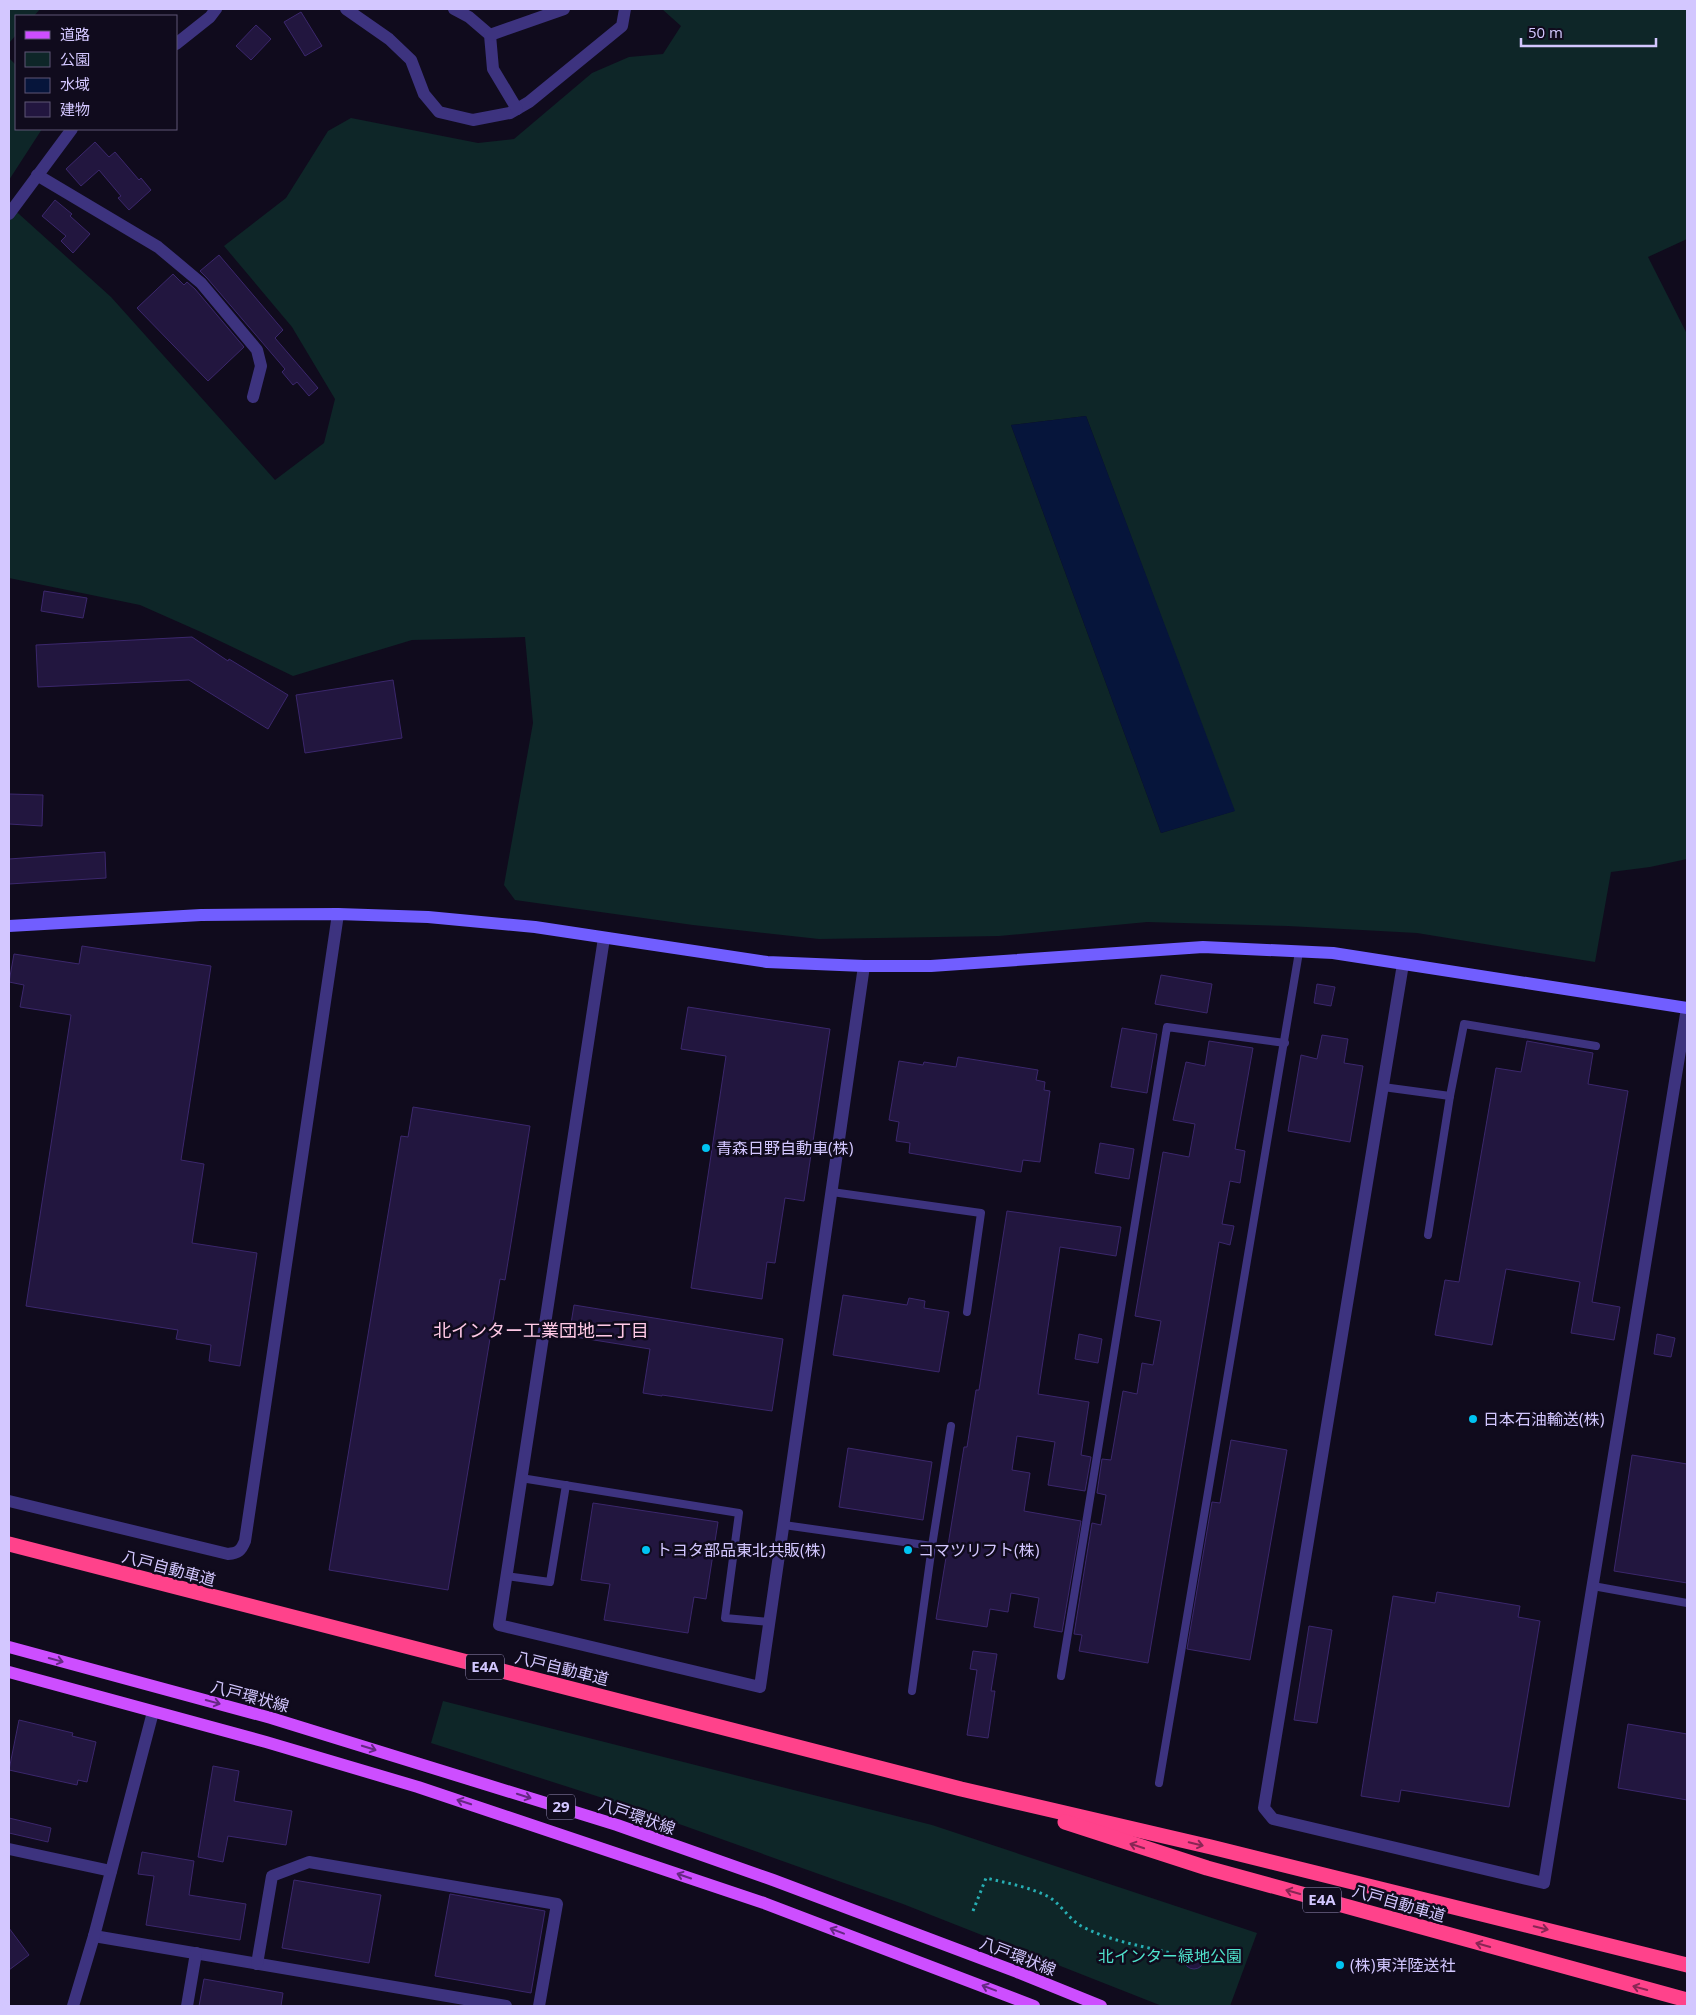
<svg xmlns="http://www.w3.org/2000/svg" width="1696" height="2015" viewBox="0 0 1696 2015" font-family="'Open Sans','Noto Sans JP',sans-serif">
<rect width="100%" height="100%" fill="#100b1d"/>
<g fill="#0e2628" fill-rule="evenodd">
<path d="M9 9H40L34 16H16V35L9 43Z"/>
<path d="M662 9H1687V239L1648 257 1687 334V859L1650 867 1611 872 1595 962 1417 933 1288 926 1147 922 999 936 819 939 693 925 515 900 504 885 533 723 525 637 412 640 293 676 201 632 140 605 9 578V205L111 297 275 480 324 443 335 399 292 327 224 246 286 198 328 131 351 118 478 143 514 139 592 73 629 57 663 54 681 26ZM1086 416 1234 811 1161 833 1011 425Z"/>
<path d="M9 58 16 65V129H42L9 180Z"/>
<path d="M443 1701 932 1825 1257 1933 1230 2006H1162L903 1904 637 1809 431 1743Z"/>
</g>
<path fill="#06153b" d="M1086 416 1235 811 1161 833 1011 425Z"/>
<g fill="#22163f" stroke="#3b276c">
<path d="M301 12 322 46 305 56 284 22Z"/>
<path d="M256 25 271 39 251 60 236 46Z"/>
<path d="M95 142 109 157 115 152 139 180 141 178 151 190 129 210 118 198 121 196 99 170 81 186 66 169Z"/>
<path d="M55 200 72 214 70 216 90 234 73 253 61 241 66 236 42 216Z"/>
<path d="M219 255 283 330 275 338 318 388 309 396 297 382 293 385 282 372 285 369 207 278 200 271Z"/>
<path d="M173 274 184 285 187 282 195 289 244 347 208 381 137 308Z"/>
<path d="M44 591 87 598 83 618 41 611Z"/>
<path d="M192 637 228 661 229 659 288 695 268 729 189 680 38 687 36 645Z"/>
<path d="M393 680 402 738 305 753 296 695Z"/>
<path d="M9 794 43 795 42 826 9 824Z"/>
<path d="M105 852 106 878 9 884V859Z"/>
<path d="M82 946 211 966 181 1160 204 1164 192 1243 257 1253 240 1366 209 1361 211 1345 176 1339 178 1330 26 1306 71 1015 20 1007 24 985 9 982 14 954 79 964Z"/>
<path d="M1161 975 1212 984 1207 1013 1155 1004Z"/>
<path d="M1317 984 1335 987 1331 1006 1314 1003Z"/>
<path d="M688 1007 830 1029 804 1201 785 1198 775 1263 767 1262 762 1299 691 1288 726 1056 681 1049Z"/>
<path d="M1122 1028 1157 1034 1147 1093 1111 1087Z"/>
<path d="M1322 1035 1348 1039 1344 1063 1363 1066 1350 1142 1288 1131 1301 1055 1317 1059Z"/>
<path d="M1209 1041 1253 1048 1235 1149 1245 1151 1240 1183 1230 1181 1222 1224 1234 1226 1230 1245 1219 1242 1148 1663 1079 1651 1082 1635 1074 1634 1092 1523 1101 1525 1106 1495 1097 1493 1102 1459 1111 1460 1123 1391 1137 1394 1142 1363 1153 1365 1161 1321 1135 1316 1163 1152 1189 1157 1195 1124 1173 1120 1186 1062 1205 1066Z"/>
<path d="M1527 1041 1593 1053 1588 1084 1628 1091 1592 1302 1620 1307 1614 1340 1571 1333 1580 1282 1506 1269 1492 1345 1435 1335 1445 1280 1459 1282 1496 1068 1521 1072Z"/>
<path d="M958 1057 1038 1070 1036 1080 1045 1082 1044 1090 1050 1091 1040 1162 1023 1160 1021 1172 909 1153 910 1143 896 1141 899 1122 889 1120 899 1061 923 1065 924 1062 956 1067Z"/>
<path d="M413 1107 530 1126 505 1280 500 1279 448 1590 329 1570 401 1136 408 1137Z"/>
<path d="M1100 1143 1134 1149 1129 1179 1095 1173Z"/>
<path d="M1007 1211 1121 1227 1116 1256 1060 1247 1038 1394 1089 1402 1081 1455 1091 1457 1085 1491 1048 1485 1055 1442 1017 1436 1012 1470 1030 1473 1024 1511 1081 1521 1062 1632 1034 1627 1039 1598 1011 1593 1008 1612 990 1609 987 1627 936 1619 964 1447H967L976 1390H979Z"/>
<path d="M843 1295 907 1305 909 1298 925 1301 924 1308 949 1312 939 1372 833 1355Z"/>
<path d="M574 1305 783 1339 772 1411 662 1395V1396L643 1393 650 1349 569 1336Z"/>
<path d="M1079 1334 1102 1339 1098 1363 1075 1359Z"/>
<path d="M1657 1334 1675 1338 1671 1357 1654 1354Z"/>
<path d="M1231 1440 1287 1450 1250 1660 1187 1649 1212 1502 1220 1503Z"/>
<path d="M848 1448 932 1462 923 1520 839 1507Z"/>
<path d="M1632 1455 1687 1464V1583L1614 1571Z"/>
<path d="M593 1503 718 1522 706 1599 694 1597 688 1633 604 1620 610 1584 581 1580Z"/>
<path d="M1437 1592 1520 1606 1518 1617 1540 1621 1509 1807 1401 1790 1399 1802 1361 1796 1393 1596 1435 1603Z"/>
<path d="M1309 1626 1332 1630 1317 1723 1294 1720Z"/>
<path d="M973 1651 997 1654 991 1691H995L988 1738 967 1735 977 1670 970 1669Z"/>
<path d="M19 1720 73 1733 72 1736 96 1742 87 1782 78 1780 77 1785 9 1770Z"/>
<path d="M1628 1724 1687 1734V1800L1618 1788Z"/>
<path d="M213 1766 239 1771 234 1801 292 1811 286 1845 228 1836 223 1862 198 1857Z"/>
<path d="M9 1818 51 1828 48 1842 9 1833Z"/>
<path d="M142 1852 194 1861 189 1895 246 1904 240 1940 146 1925 154 1876 138 1874Z"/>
<path d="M294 1880 381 1895 369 1963 282 1948Z"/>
<path d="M450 1894 545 1911 531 1993 435 1976Z"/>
<path d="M9 1928 29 1955 9 1970Z"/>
<circle cx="1194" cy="1959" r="10"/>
<path d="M204 1979 283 1993 281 2006H199Z"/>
</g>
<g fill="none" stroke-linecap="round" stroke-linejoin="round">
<path stroke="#27aeb3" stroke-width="3" stroke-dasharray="2.5 4" stroke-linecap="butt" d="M973 1911 986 1878C1007 1883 1030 1887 1049 1897 1062 1905 1069 1920 1083 1927 1110 1941 1142 1946 1171 1953"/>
<g stroke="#3d337f" stroke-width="8">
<path d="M1383 1087 1450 1096 1428 1235"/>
<path d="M1450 1096 1464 1024 1596 1046"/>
<path d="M832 1192 981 1213 967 1312"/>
<path d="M521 1478 739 1513 725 1618 770 1622"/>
<path d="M784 1525 932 1546 912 1691"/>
<path d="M932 1546 951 1426"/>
<path d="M506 1576 550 1582 566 1485"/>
<path d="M1593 1586 1687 1603"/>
<path d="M1061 1676 1167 1027 1285 1043"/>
<path d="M1159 1783 1299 952"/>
</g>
<g stroke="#3d337f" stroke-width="12">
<path d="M346 9 389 39 411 60 424 94 439 112 473 120 510 113 529 102 622 26 625 9"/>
<path d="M454 9 469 17 490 35 493 69 517 109"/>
<path d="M490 35 564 9"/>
<path d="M176 44 210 17 216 9"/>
<path d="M37 175 158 247 201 283 257 350 261 366 253 397"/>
<path d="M9 214 72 129"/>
<path d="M604 938 499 1625 760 1687 864 966"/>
<path d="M1403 964 1264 1808 1273 1819 1544 1883 1687 1008"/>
<path d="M9 1501 228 1554C238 1553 241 1551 245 1541L338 914"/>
<path d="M9 1849 111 1871"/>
<path d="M94 1936 506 2006"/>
<path d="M257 1964 272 1876 309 1862 557 1904 539 2006"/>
<path d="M73 2006 94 1936 153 1712"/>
<path d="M187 2006 196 1953"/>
</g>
<path stroke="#715eff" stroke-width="12" d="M9 926 201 915 338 914 428 917 535 927 767 962 864 966H931L1203 947 1333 953 1687 1008"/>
<g stroke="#cd4eff" stroke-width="12">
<path d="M9 1647 271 1718 617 1825 773 1880 1017 1972 1101 2006"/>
<path d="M9 1672 266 1742 418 1787 764 1903 1034 2006"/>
</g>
<g stroke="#ff428b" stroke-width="15">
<path d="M9 1544 961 1789 1211 1847 1687 1965"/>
<path d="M1065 1822 1207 1868 1687 2000"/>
</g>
</g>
<defs><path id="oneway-shaft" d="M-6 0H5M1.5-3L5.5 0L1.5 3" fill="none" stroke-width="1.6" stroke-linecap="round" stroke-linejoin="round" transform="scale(1.25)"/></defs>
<g stroke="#652983">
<use href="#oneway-shaft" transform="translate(56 1660) rotate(15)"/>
<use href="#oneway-shaft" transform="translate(213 1702) rotate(15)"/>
<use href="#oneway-shaft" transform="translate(369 1748) rotate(17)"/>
<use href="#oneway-shaft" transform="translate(524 1796) rotate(18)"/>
<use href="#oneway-shaft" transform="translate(464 1802) rotate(-162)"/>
<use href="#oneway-shaft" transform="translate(684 1876) rotate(-161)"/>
<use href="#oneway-shaft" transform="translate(837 1931) rotate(-159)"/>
<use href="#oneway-shaft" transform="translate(989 1988) rotate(-159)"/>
</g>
<g stroke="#882654">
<use href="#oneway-shaft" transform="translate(1196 1844) rotate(13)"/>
<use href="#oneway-shaft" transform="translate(1137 1846) rotate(-162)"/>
<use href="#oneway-shaft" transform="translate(1293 1892) rotate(-164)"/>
<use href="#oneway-shaft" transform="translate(1541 1928) rotate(14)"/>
<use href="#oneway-shaft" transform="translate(1483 1945) rotate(-164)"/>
<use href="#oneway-shaft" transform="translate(1640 1988) rotate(-165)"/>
</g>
<g fill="#00c4f2" stroke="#100b1d" stroke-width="2">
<circle cx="706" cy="1148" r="5"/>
<circle cx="1473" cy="1419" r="5"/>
<circle cx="646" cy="1550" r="5"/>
<circle cx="908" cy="1550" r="5"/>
<circle cx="1340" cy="1965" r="5"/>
</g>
<g text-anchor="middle" stroke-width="5" stroke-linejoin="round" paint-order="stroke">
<g fill="#100b1d" stroke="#988fbb" stroke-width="1">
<rect x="466" y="1654.5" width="38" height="25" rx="4"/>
<rect x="547" y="1794.5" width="28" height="25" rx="4"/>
<rect x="1303" y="1887.5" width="38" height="25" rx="4"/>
</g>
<g font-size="15" font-weight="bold" fill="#d3c7ff">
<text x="485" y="1672">E4A</text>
<text x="561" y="1812">29</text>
<text x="1322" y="1905">E4A</text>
</g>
<g font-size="16" fill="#d3c7ff" stroke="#100b1d" text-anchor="start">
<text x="716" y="1154">青森日野自動車(株)</text>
<text x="1483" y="1425">日本石油輸送(株)</text>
<text x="656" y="1556">トヨタ部品東北共販(株)</text>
<text x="918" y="1556">コマツリフト(株)</text>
<text x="1350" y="1971">(株)東洋陸送社</text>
</g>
<g font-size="16" fill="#d3c7ff" stroke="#100b1d">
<text transform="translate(169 1568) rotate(15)" y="6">八戸自動車道</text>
<text transform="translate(562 1668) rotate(14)" y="6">八戸自動車道</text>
<text transform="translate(250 1696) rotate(15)" y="6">八戸環状線</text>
<text transform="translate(637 1816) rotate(19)" y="6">八戸環状線</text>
<text transform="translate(1399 1903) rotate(16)" y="6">八戸自動車道</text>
<text transform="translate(1018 1956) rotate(21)" y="6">八戸環状線</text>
</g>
<g font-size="16" fill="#4fe3cc" stroke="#100b1d">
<text x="1170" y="1962">北インター緑地公園</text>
</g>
<g font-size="18" fill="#ffc9e6" stroke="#100b1d">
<text x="541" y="1337">北インター工業団地二丁目</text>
</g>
</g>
<rect width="1696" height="2015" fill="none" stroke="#d3c7ff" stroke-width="20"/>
<rect x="15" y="15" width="162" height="115" fill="#100b1d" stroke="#5e5677"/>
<rect x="25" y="31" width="25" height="8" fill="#cd4eff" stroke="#5e5677"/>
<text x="60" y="40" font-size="15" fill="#d3c7ff">道路</text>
<rect x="25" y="52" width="25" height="15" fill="#0e2628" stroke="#5e5677"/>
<text x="60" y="65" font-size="15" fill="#d3c7ff">公園</text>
<rect x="25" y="78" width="25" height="15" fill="#06153b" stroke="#5e5677"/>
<text x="60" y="90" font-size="15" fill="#d3c7ff">水域</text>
<rect x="25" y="102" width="25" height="15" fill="#22163f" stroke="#5e5677"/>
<text x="60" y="115" font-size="15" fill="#d3c7ff">建物</text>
<path d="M1521 38v8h135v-8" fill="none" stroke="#d3c7ff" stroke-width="2.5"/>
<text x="1528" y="38" font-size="15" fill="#d3c7ff" stroke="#100b1d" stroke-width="4" paint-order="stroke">50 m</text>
</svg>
